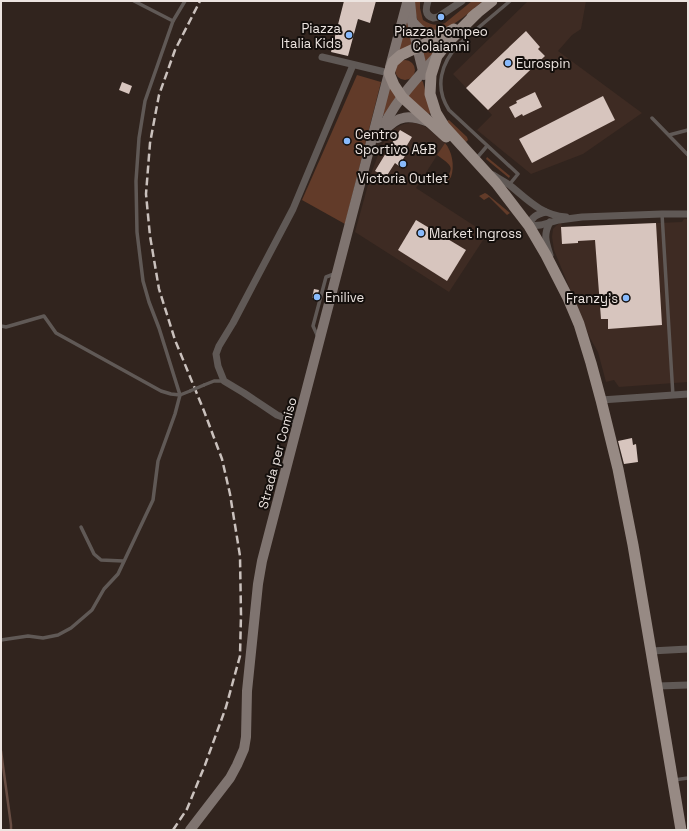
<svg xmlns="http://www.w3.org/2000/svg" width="689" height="831" viewBox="0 0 689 831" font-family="'Space Grotesk',sans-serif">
<rect width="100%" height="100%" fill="#31241e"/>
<g fill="#3e2b23">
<path d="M528 1H586L581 29 572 35 558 51 642 113 583 154 531 174 477 130 492 115 453 74Z"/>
<path d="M409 123H416L426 127 445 143 416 188 487 234 449 292 355 232 371 174 381 147 390 132 397 127 404 124Z"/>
<path d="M684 219H688V382L619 387 614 380 606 382 598 352 590 338 554 250 552 237 553 229 557 225 561 222 562 227 682 222Z"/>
</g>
<g fill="#623b29">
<path d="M415 1H420V8L423 20C430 25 438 26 445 23L472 1H483C473 9 447 33 436 31 431 31 426 28 421 26 415 17 415 12 415 1Z"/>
<path d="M407 21 413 46 396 55Z"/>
<path d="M445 39 425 63 420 50Z"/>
<circle cx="405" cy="70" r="10"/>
<path d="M357 75 381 82 345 224 302 200Z"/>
<path d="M420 81H422L423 82 431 113 425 115 407 97Z"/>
<path d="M389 86 398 96 384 115H383Z"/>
<path d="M449 120 467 137 468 140 466 142 457 136 446 121Z"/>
<path d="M445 143C452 151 455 166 451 177 449 180 447 182 445 185L443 184C455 166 453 167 437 155Z"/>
<path d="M487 157 510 176 509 178 486 159Z"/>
<path d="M485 193 487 194 510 213 507 215 489 197 484 200 479 196Z"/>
</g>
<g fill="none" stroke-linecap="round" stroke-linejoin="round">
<path stroke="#684d43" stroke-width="2.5" d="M1 751 11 825V830"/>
</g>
<g fill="#d7c5be">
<path d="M344 1H376L370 23 358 19 348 56 331 52Z"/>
<path d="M526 31 540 47 538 49 545 56 488 110 466 88Z"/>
<path d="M122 82 132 86 129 94 119 90Z"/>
<path d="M535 92 542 107 523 116 522 114 515 118 509 107 517 103 516 101Z"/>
<path d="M603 96 615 120 532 163 519 139Z"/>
<path d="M400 130 412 137 403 152 406 154 399 166 395 163 386 177 375 171Z"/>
<path d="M416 220 466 250 447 281 398 250Z"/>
<path d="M656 223 662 325 608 329V319H601L595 240 578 241V243L562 244 561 227Z"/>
<path d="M314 289 319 290 317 299 312 298Z"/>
<path d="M632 438 633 445 636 444 638 462 624 464 618 441Z"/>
</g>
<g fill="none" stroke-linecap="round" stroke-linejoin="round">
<g stroke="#605956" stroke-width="3.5">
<path d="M134 1 173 21"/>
<path d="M652 118 688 155"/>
<path d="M669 135 688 130"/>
<path d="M476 159 487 146"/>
<path d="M509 185 518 174 449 110C434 87 441 63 459 44L510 1"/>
<path d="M662 214 673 396"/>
<path d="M1 326 6 327 44 316 56 333 161 391 171 394 180 395 159 328 149 302 143 281 137 232 136 181 139 138 145 101 173 21 185 1"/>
<path d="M318 337 313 326 326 277 334 274"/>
<path d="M204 385 214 381H224"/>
<path d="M81 527 94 554 101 560 123 561"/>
<path d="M1 640 28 636 43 638 58 635 71 628 92 610 104 589 118 574 153 500 158 461 175 414 180 395 190 391"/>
<path d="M674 780 688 778"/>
</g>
<g stroke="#605956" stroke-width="7">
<path d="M428 1C426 8 424 15 433 18L438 17 462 1"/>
<path d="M322 57 389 73"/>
<path d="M493 175C499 179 506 182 512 187 529 201 542 215 566 217"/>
<path d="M546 212C537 214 531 217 529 226L541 225 559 220 582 217 662 214H688"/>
<path d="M550 255C546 242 543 235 550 222"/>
<path d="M601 400 688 394"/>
<path d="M298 423 277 415 244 393 224 381 218 366 216 354 219 346 233 323 293 209 353 65"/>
<path d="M651 651 688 649"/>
<path d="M658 686 688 685"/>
</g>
<g stroke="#7f7470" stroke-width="10">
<path d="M410 1 412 21 417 47 424 75"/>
<path d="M412 21C422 34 428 35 444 35"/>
<path d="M390 67 407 3"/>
<path d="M383 132C398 114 410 115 429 122"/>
<path d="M378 138C390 107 414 81 437 56"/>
<path d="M190 830 230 778 237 765 244 749 246 737 247 691 258 584 262 561 389 73"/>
</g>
<g stroke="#978a84" stroke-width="11">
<path d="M477 13 448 42 437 56 431 75 430 94 436 113 444 126 496 183 529 226 546 255 568 298 579 324 591 363 601 400 618 469 633 545 651 651 681 830"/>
<path d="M472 17 492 1"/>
<path d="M446 137 402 97 394 85 389 73 393 62 401 55 444 35 454 29"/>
</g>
<path stroke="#cac1bd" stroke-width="2.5" stroke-dasharray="8 4" stroke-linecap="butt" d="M173 830 187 809 205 765 226 707 240 656 241 615 240 556 230 494 222 459 204 411 175 340 159 289 150 236 146 194 150 143 159 95 175 50 200 1"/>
<path stroke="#605956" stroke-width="3.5" d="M190 391 204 385"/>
</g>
<g fill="#88bafc" stroke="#140f0c" stroke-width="1.5">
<circle cx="441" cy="17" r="4"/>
<circle cx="349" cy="35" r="4"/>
<circle cx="508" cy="63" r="4"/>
<circle cx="347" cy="141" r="4"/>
<circle cx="403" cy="164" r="4"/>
<circle cx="421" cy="233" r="4"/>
<circle cx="317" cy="297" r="4"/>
<circle cx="626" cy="298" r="4"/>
</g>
<g text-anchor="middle" stroke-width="4" stroke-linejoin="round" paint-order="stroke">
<g font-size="13" fill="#ece4e0" stroke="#140f0c" text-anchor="start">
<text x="341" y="33" text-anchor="end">Piazza<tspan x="341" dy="15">Italia Kids</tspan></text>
<text x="441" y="36" text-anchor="middle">Piazza Pompeo<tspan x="441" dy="15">Colaianni</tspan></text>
<text x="516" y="68">Eurospin</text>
<text x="355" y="139">Centro<tspan x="355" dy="15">Sportivo A&amp;B</tspan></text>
<text x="403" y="183" text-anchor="middle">Victoria Outlet</text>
<text x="429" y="238">Market Ingross</text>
<text x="325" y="302">Enilive</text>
<text x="618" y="303" text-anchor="end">Franzy's</text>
</g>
<g font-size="13" fill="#ece4e0" stroke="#140f0c">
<text transform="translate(277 453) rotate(-75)" y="5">Strada per Comiso</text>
</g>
</g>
<rect width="689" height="831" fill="none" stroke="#ece4e0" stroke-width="4"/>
</svg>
